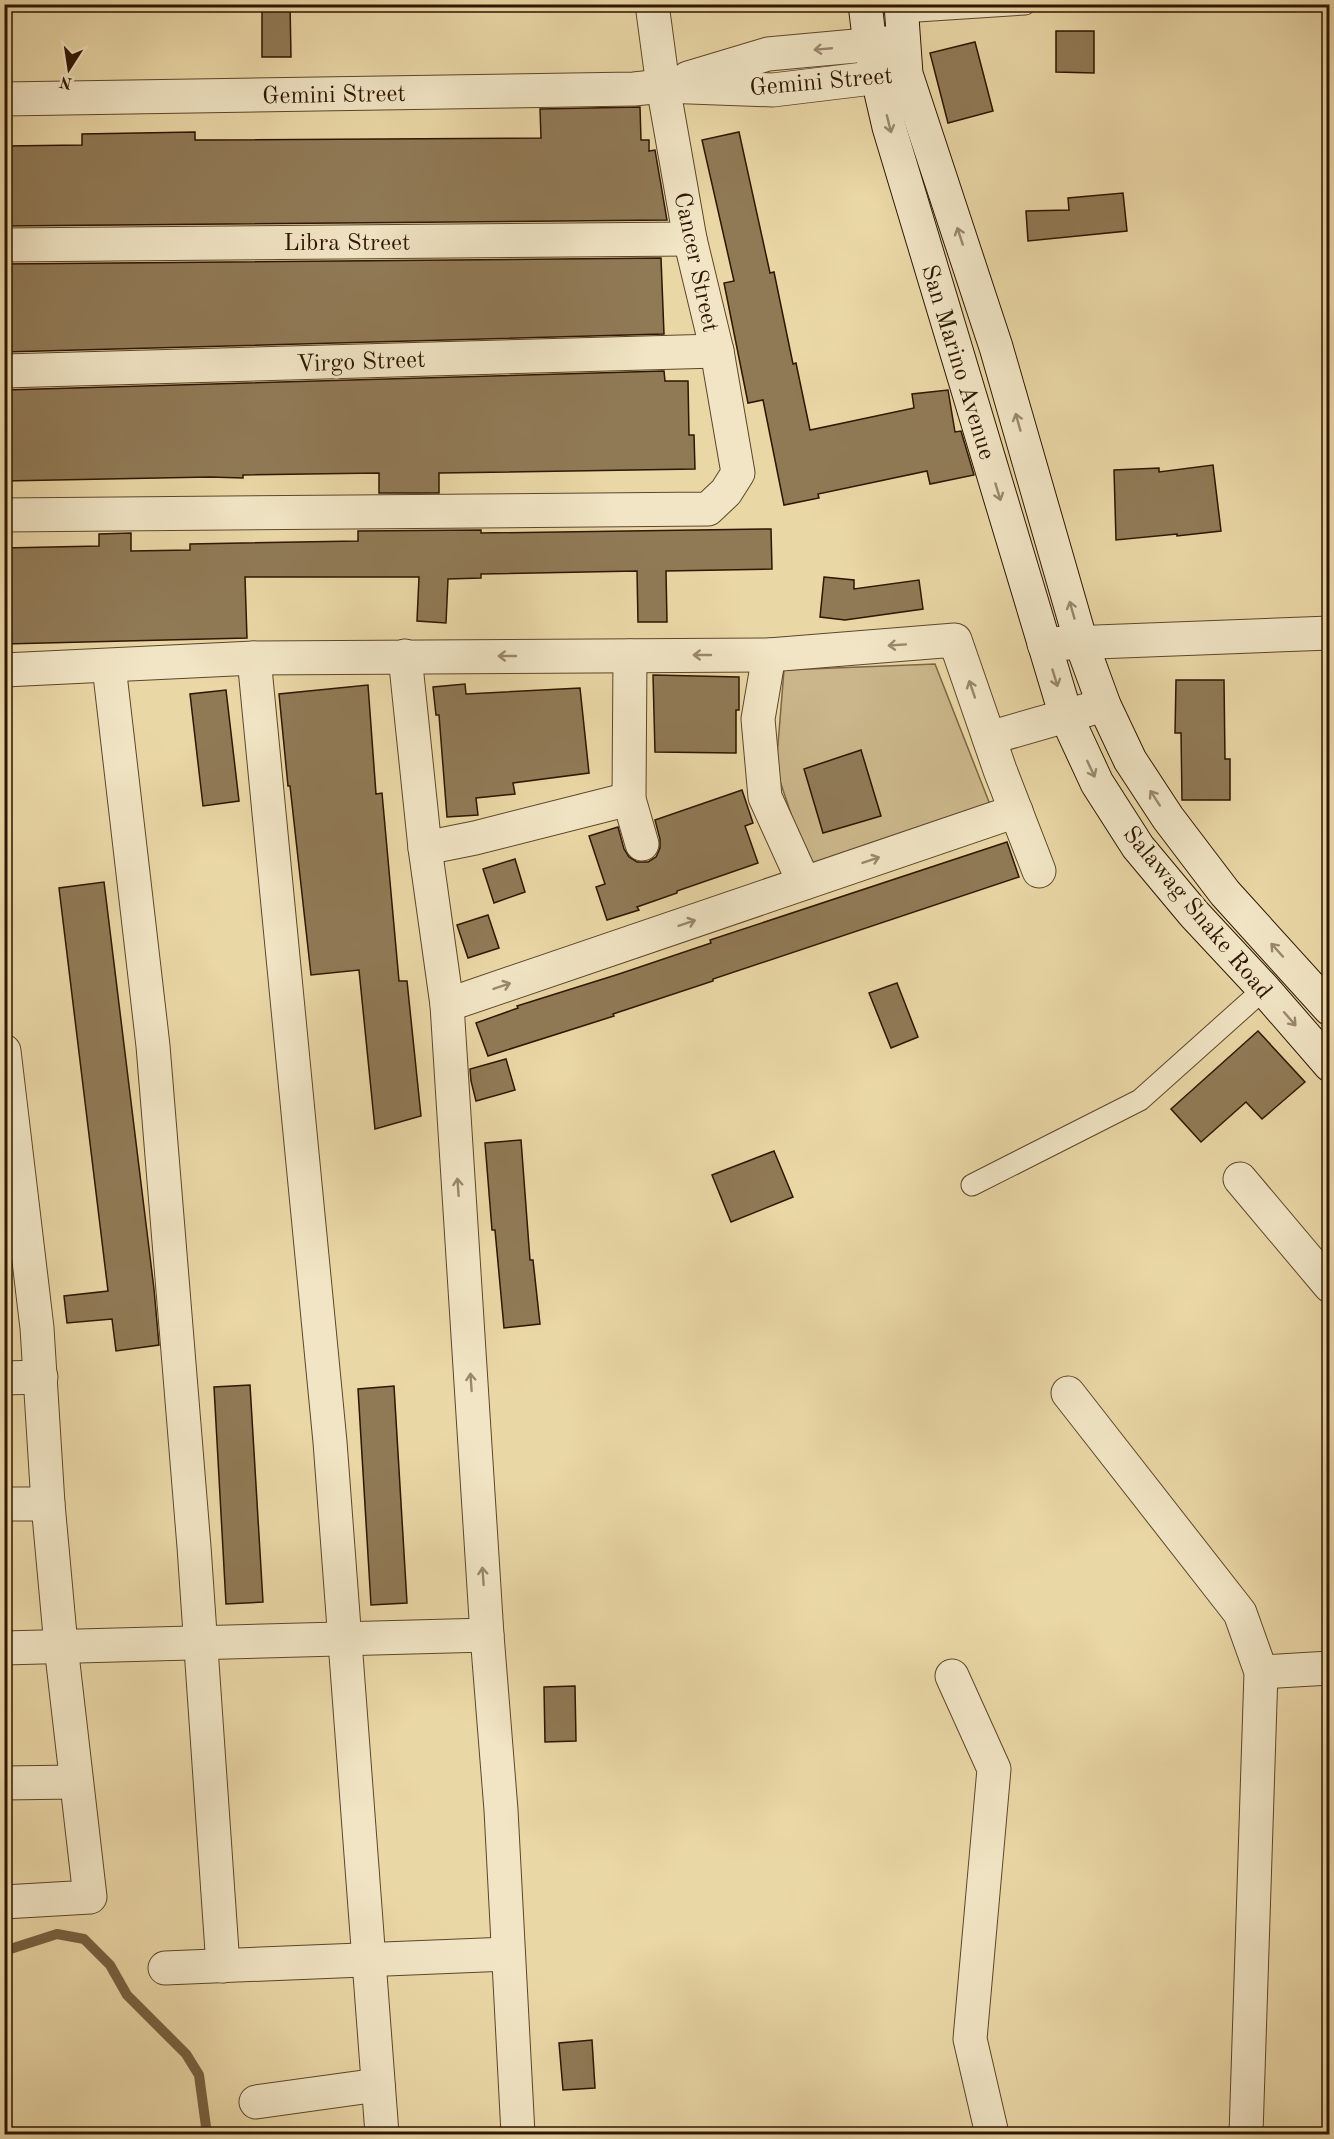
<svg xmlns="http://www.w3.org/2000/svg" width="1334" height="2139" viewBox="0 0 1334 2139" font-family="'Old Standard TT',serif">
<rect width="100%" height="100%" fill="#ead7a6"/>
<filter id="stains"><feTurbulence type="fractalNoise" baseFrequency=".00333" numOctaves="4"/><feColorMatrix values="0 0 0 0 .2 0 0 0 0 .09 0 0 0 0 .02 0 0 0 .5 -.17"/></filter>
<radialGradient id="worn" r=".72"><stop offset=".6" stop-color="#630" stop-opacity="0"/><stop offset="1" stop-color="#630" stop-opacity=".3"/></radialGradient>
<path fill="#cab68a" stroke="#7c6645" stroke-width="1.5" d="M935 664 991 807 809 868 776 769 784 670Z"/>
<g fill="none" stroke-linecap="round" stroke-linejoin="round">
<path stroke="#786242" stroke-width="10" d="M4 1951 57 1934 84 1939 110 1965 127 1995 186 2054 199 2075 207 2134"/>
</g>
<g fill="#907a56" stroke="#2e1600" stroke-width="1.5">
<path d="M262 4H290L291 57H262Z"/>
<path d="M1056 31H1094V73L1056 72Z"/>
<path d="M975 42 993 111 948 123 930 53Z"/>
<path d="M640 107 641 140H649V151L655 150 667 220 4 226V146L82 145V134L195 132V140L541 138 540 109Z"/>
<path d="M739 132 770 273 774 272 793 364 796 363 810 430 914 408 912 394 948 390 955 432 961 431 974 475 930 484 927 471 818 494 819 498 784 505 763 400 748 403 724 283 734 281 702 140Z"/>
<path d="M1123 193 1127 231 1028 241 1026 211 1069 210 1068 198Z"/>
<path d="M661 258 664 334 4 352V264Z"/>
<path d="M664 371 665 381H688L689 435H694L695 469 439 473V493H379V473L243 475V478L210 477 4 481V390Z"/>
<path d="M1213 465 1221 531 1177 536V534L1116 540 1114 470 1159 468V472Z"/>
<path d="M771 529 772 569 666 571 667 622H638L637 571 481 574V578L448 579 446 623 417 621 419 577H245L247 638 4 644V548L99 546V534L131 533V551L190 550V544L358 541V531L481 530V533Z"/>
<path d="M824 577 854 580V589L919 580 923 609 845 620 820 617Z"/>
<path d="M653 675 739 677V710H736V753L655 752Z"/>
<path d="M1176 680H1224L1225 759H1230V800H1182L1181 733H1175Z"/>
<path d="M465 684 466 694 580 688 589 773 513 783 515 794 476 798 478 815 447 817 439 715H436L433 687Z"/>
<path d="M368 685 376 794 382 793 399 981H407L421 1116 375 1129 359 970 311 975 290 786H288L279 694Z"/>
<path d="M226 690 239 801 203 806 190 694Z"/>
<path d="M861 750 881 816 823 833 804 769Z"/>
<path d="M742 790 753 823 745 826 758 863 677 891V893L637 907 639 910 607 920 596 887 605 884 589 836 618 827 624 849 629 857 637 862H648L656 857 660 848V839L655 820Z"/>
<path d="M1007 842 1019 877 713 979V981L613 1014 614 1016 488 1056 476 1023 518 1008 517 1006 619 974 711 943 710 940Z"/>
<path d="M515 859 525 892 494 903 483 869Z"/>
<path d="M104 882 154 1289 159 1345 116 1351 112 1319 67 1323 64 1296 108 1291 59 888Z"/>
<path d="M488 915 499 948 468 958 457 925Z"/>
<path d="M897 983 918 1037 891 1048 869 993Z"/>
<path d="M1258 1031 1305 1082 1262 1119 1246 1102 1201 1142 1171 1109Z"/>
<path d="M506 1059 515 1090 476 1101 471 1081 470 1069Z"/>
<path d="M521 1140 530 1260H533L540 1324 504 1328 495 1230H492L485 1143Z"/>
<path d="M774 1151 793 1197 731 1222 712 1175Z"/>
<path d="M250 1385 263 1602 226 1604 214 1387Z"/>
<path d="M394 1386 407 1603 371 1605 358 1389Z"/>
<path d="M575 1686 576 1741 545 1742 544 1687Z"/>
<path d="M592 2040 595 2088 563 2090 559 2043Z"/>
</g>
<g fill="none" stroke-linecap="round" stroke-linejoin="round">
<g stroke="#5d462a" stroke-width="23">
<g id="lane">
<path d="M902 12 1025 4"/>
<path d="M972 1185 1140 1100 1264 989"/>
</g>
</g>
<g stroke="#5d462a" stroke-width="35">
<g id="street">
<path d="M688 78 768 54 899 42"/>
<path d="M4 99 634 89 663 86 773 90 905 74"/>
<path d="M4 245 690 239"/>
<path d="M4 371 717 351"/>
<path d="M4 515 708 509 726 492 738 473 717 351 690 239 663 86 652 4"/>
<path d="M1044 644 1330 633"/>
<path d="M769 655 758 719 765 797 804 883"/>
<path d="M405 656 425 848 447 1005 487 1635 501 1810 518 2134"/>
<path d="M630 656 629 799 642 844"/>
<path d="M254 658 330 1442 382 2134"/>
<path d="M109 666 153 1046 194 1547 223 1966"/>
<path d="M4 670 254 658 769 655 955 640 1000 770 1039 871"/>
<path d="M989 738 1104 705"/>
<path d="M425 848 475 838 629 799"/>
<path d="M447 1005 1016 811"/>
<path d="M4 1051 37 1328 48 1504 61 1646 90 1897 4 1902"/>
<path d="M1240 1179 1330 1286"/>
<path d="M4 1378 41 1377"/>
<path d="M1068 1393 1240 1613 1261 1672 1246 2134"/>
<path d="M4 1504H48"/>
<path d="M4 1648 487 1635"/>
<path d="M1261 1672 1330 1668"/>
<path d="M952 1676 994 1769 970 2039 992 2134"/>
<path d="M4 1783 76 1782"/>
<path d="M165 1968 508 1954"/>
<path d="M256 2102 378 2085"/>
</g>
</g>
<g stroke="#2e1600" stroke-width="35">
<g id="secondary">
<path d="M865 4 870 45 889 127 1066 716 1097 783 1138 847 1194 914 1264 989 1330 1065"/>
<path d="M901 4 906 74 996 347 1081 642 1104 705 1130 760 1168 818 1225 893 1330 1009"/>
</g>
</g>
<use href="#lane" stroke="#f1e5c5" stroke-width="21"/>
<use href="#street" stroke="#f1e5c5" stroke-width="33"/>
<use href="#secondary" stroke="#f1e5c5" stroke-width="33"/>
</g>
<defs><path id="oneway-shaft" d="M-6 0H5M1.5-3L5.5 0L1.5 3" fill="none" stroke-width="1.6" stroke-linecap="round" stroke-linejoin="round" transform="scale(1.5)"/></defs>
<g stroke="#99886c">
<use href="#oneway-shaft" transform="translate(823 49) rotate(175)"/>
<use href="#oneway-shaft" transform="translate(889 124) rotate(76)"/>
<use href="#oneway-shaft" transform="translate(960 236) rotate(-108)"/>
<use href="#oneway-shaft" transform="translate(1018 422) rotate(-106)"/>
<use href="#oneway-shaft" transform="translate(998 492) rotate(73)"/>
<use href="#oneway-shaft" transform="translate(1072 610) rotate(-106)"/>
<use href="#oneway-shaft" transform="translate(897 645) rotate(176)"/>
<use href="#oneway-shaft" transform="translate(702 655) rotate(180)"/>
<use href="#oneway-shaft" transform="translate(507 656) rotate(180)"/>
<use href="#oneway-shaft" transform="translate(1055 678) rotate(73)"/>
<use href="#oneway-shaft" transform="translate(972 689) rotate(-109)"/>
<use href="#oneway-shaft" transform="translate(1091 769) rotate(65)"/>
<use href="#oneway-shaft" transform="translate(1155 798) rotate(-123)"/>
<use href="#oneway-shaft" transform="translate(871 860) rotate(-19)"/>
<use href="#oneway-shaft" transform="translate(687 923) rotate(-19)"/>
<use href="#oneway-shaft" transform="translate(1277 950) rotate(-132)"/>
<use href="#oneway-shaft" transform="translate(502 986) rotate(-19)"/>
<use href="#oneway-shaft" transform="translate(1290 1019) rotate(49)"/>
<use href="#oneway-shaft" transform="translate(458 1187) rotate(-94)"/>
<use href="#oneway-shaft" transform="translate(471 1382) rotate(-94)"/>
<use href="#oneway-shaft" transform="translate(483 1576) rotate(-94)"/>
</g>
<g text-anchor="middle" stroke-width="6" stroke-linejoin="round" paint-order="stroke">
<g font-size="24" fill="#2e1600" stroke="#f1e5c5">
<text transform="translate(821 81) rotate(-5)" y="8">Gemini Street</text>
<text transform="translate(334 94) rotate(-1)" y="8">Gemini Street</text>
<text x="347" y="250">Libra Street</text>
<text transform="translate(697 262) rotate(78)" y="8">Cancer Street</text>
<text transform="translate(361 361) rotate(-2)" y="8">Virgo Street</text>
<text transform="translate(959 362) rotate(73)" y="8">San Marino Avenue</text>
<text transform="translate(1198 912) rotate(50)" y="8">Salawag Snake Road</text>
</g>
</g>
<rect width="1334" height="2139" fill="none" stroke="#ead7a6" stroke-width="24"/>
<rect x="6" y="6" width="1322" height="2127" fill="none" stroke="#2e1600" stroke-width="3"/>
<rect x="12" y="12" width="1310" height="2115" fill="none" stroke="#2e1600" stroke-width="1.5"/>
<g transform="translate(69 69) rotate(192)" stroke="#f1e5c5" stroke-width="4.5" paint-order="stroke">
<path d="M0-4.5L10 22L0 15L-10 22Z" fill="#2e1600"/>
<text y="-9" font-size="16" font-weight="bold" text-anchor="middle" fill="#2e1600">N</text>
</g>
<rect width="100%" height="100%" filter="url(#stains)"/>
<rect width="100%" height="100%" fill="url(#worn)"/>
</svg>
